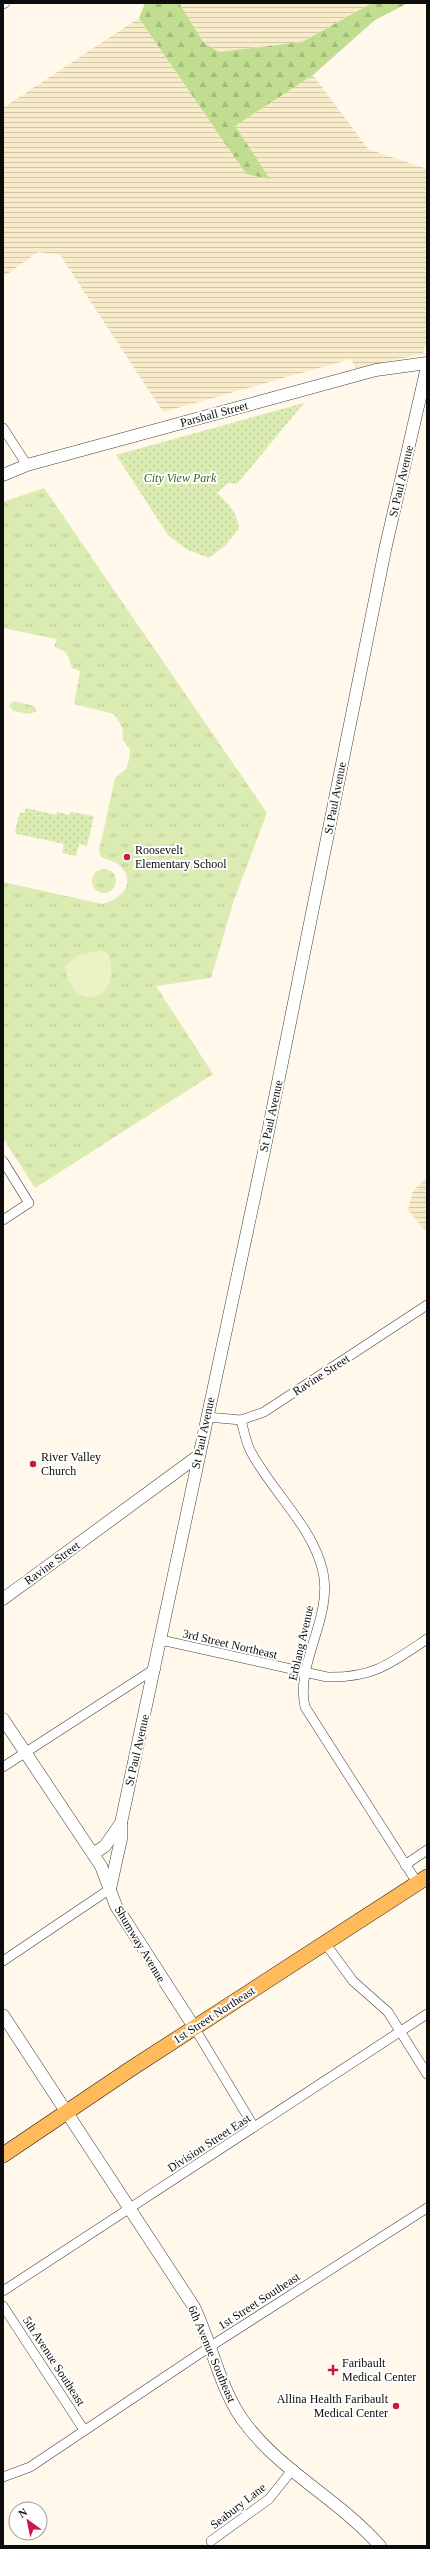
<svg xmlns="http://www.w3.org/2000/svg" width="430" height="2549" viewBox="0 0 430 2549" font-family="Georgia,serif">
<defs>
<pattern id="farmland-rules" width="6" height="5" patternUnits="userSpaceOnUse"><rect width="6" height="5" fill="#f7ebc9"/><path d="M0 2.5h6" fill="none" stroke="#d3c8ab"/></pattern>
<pattern id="grass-tufts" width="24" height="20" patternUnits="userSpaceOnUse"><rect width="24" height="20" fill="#dbecb2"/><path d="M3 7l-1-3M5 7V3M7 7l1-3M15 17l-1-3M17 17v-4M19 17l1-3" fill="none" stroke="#bbc998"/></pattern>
<pattern id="forest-firs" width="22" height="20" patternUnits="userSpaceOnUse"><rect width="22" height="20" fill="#c1de90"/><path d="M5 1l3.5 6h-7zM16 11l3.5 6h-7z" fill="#a5bd7b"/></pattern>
<pattern id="park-dots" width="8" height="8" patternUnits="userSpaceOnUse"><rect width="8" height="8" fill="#dbecb2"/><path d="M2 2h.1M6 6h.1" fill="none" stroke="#bbc998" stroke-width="1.8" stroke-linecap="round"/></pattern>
</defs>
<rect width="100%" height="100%" fill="#fff8eb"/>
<g fill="url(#farmland-rules)">
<path d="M179 3H372L302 42 219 52 204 43Z"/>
<path d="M139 18 246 174 269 179 234 126 313 75 368 149 427 169V338L423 354 356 368 351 359 163 412 60 255 38 252 3 277V108Z"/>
<path d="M427 1178V1233L408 1210 413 1191Z"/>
</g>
<g fill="url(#grass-tufts)">
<path d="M44 488 267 813 234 900 211 978 156 986 213 1074 35 1188 3 1138V882L102 904C118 900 136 887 123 869 118 862 109 860 101 857L99 851 115 778 127 768 130 755V749L123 740 122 727 114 714 74 704 80 671 72 668 67 653 54 646 57 639 3 628V502Z"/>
<path d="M14 701 34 706 37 711 30 714 13 711 9 705Z"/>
<circle cx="104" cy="881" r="12"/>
</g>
<path fill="url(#forest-firs)" d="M145 3H179L204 43 219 52 302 42 372 3H408L375 20 313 75 235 126 270 179 246 174 139 18Z"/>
<g fill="url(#park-dots)">
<path d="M304 403 237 484 228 483 217 493C228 503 237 512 239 529L225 546 209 558 186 549 168 535 116 455Z"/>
<path d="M26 808 56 815 57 812 70 815 71 812 94 816 87 846 79 844 76 856 62 853 64 844 17 834 15 831 20 812 24 813Z"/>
</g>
<path fill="#ebf3c4" d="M102 950 109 955C123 1006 67 1012 66 966L76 956Z"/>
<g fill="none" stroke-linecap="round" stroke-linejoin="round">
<g stroke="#3f3f3f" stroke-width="10">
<g id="minor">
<path d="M3 4 5 3"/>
<path d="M3 428 27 465"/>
<path d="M3 1161 29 1203 3 1220"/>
<path d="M207 1417 241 1420 264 1412 427 1305"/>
<path d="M241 1420C244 1431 246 1443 251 1452 273 1493 313 1527 323 1572 333 1618 295 1663 305 1707L418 1884"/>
<path d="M161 1640 327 1677C373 1678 390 1664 427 1639"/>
<path d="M3 1767 156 1668"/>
<path d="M405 1865 427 1850"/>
<path d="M325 1943 353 1981 388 2012 427 2074"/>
<path d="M3 1961 110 1889"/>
<path d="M194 2027 254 2127"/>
<path d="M3 2291 427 2014"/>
<path d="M3 2306 84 2430"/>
<path d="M3 2477 30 2467 211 2346 427 2208"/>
<path d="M211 2541 269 2499 293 2469"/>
</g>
</g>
<g stroke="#3f3f3f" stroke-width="13">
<g id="tertiary">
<path d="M3 475 27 465 376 370 427 363"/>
<path d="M3 1599 198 1456"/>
<path d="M3 1719 101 1866 116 1906 194 2027"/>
<path d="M93 1854 105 1846 121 1823 265 1147 385 550 427 367"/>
<path d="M110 1889 121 1839V1823"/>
<path d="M3 2015 194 2307C211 2342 220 2388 242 2419 278 2470 339 2499 380 2546"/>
</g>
</g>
<g stroke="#1d1d1d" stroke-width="16">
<path id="primary" d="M3 2155 129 2070 427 1877"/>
</g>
<use href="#minor" stroke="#fff" stroke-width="9"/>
<use href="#tertiary" stroke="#fff" stroke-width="12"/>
<use href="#primary" stroke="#ffba5b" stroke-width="15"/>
</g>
<g fill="#c71941" stroke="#fff" stroke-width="1.5">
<circle cx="127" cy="857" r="4"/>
<circle cx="33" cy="1464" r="4"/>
<path d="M331 2364h4v4h4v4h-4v4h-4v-4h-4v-4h4z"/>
<circle cx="396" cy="2406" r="4"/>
</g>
<g text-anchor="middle" stroke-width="4" stroke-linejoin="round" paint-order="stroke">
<g font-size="12" fill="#0c0c0c" stroke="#fff">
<text transform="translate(214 414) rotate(-15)" y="4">Parshall Street</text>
<text transform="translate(401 481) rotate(-77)" y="4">St Paul Avenue</text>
<text transform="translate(335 798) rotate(-79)" y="4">St Paul Avenue</text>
<text transform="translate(271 1116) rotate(-78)" y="4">St Paul Avenue</text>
<text transform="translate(321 1375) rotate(-33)" y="4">Ravine Street</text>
<text transform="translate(203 1433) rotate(-78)" y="4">St Paul Avenue</text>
<text transform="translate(52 1563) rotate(-36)" y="4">Ravine Street</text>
<text transform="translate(301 1643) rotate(-77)" y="4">Erblang Avenue</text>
<text transform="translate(230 1644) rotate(13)" y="4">3rd Street Northeast</text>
<text transform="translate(137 1750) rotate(-77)" y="4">St Paul Avenue</text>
<text transform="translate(140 1944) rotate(59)" y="4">Shumway Avenue</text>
<text transform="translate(214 2015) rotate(-33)" y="4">1st Street Northeast</text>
<text transform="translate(209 2143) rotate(-33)" y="4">Division Street East</text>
<text transform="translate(259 2301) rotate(-33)" y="4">1st Street Southeast</text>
<text transform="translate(212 2354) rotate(67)" y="4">6th Avenue Southeast</text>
<text transform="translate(54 2361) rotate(57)" y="4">5th Avenue Southeast</text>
<text transform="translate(238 2506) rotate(-38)" y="4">Seabury Lane</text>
</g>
<g font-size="12" font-style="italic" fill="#376918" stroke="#fff">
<text x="180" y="482">City View Park</text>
</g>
<g font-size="12" fill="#0c0c0c" stroke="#fff" text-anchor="start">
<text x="135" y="854">Roosevelt<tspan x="135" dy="14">Elementary School</tspan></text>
<text x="41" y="1461">River Valley<tspan x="41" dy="14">Church</tspan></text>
<text x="342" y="2367">Faribault<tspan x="342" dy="14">Medical Center</tspan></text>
<text x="388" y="2403" text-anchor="end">Allina Health Faribault<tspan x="388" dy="14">Medical Center</tspan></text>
</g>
</g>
<rect width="430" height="2549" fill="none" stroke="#0c0c0c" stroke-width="8"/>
<g transform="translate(28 2521) rotate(327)"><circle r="19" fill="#ffffff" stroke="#9e9e9e"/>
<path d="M0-3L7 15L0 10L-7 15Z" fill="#c71941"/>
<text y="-6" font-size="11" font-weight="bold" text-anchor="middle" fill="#0c0c0c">N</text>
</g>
</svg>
